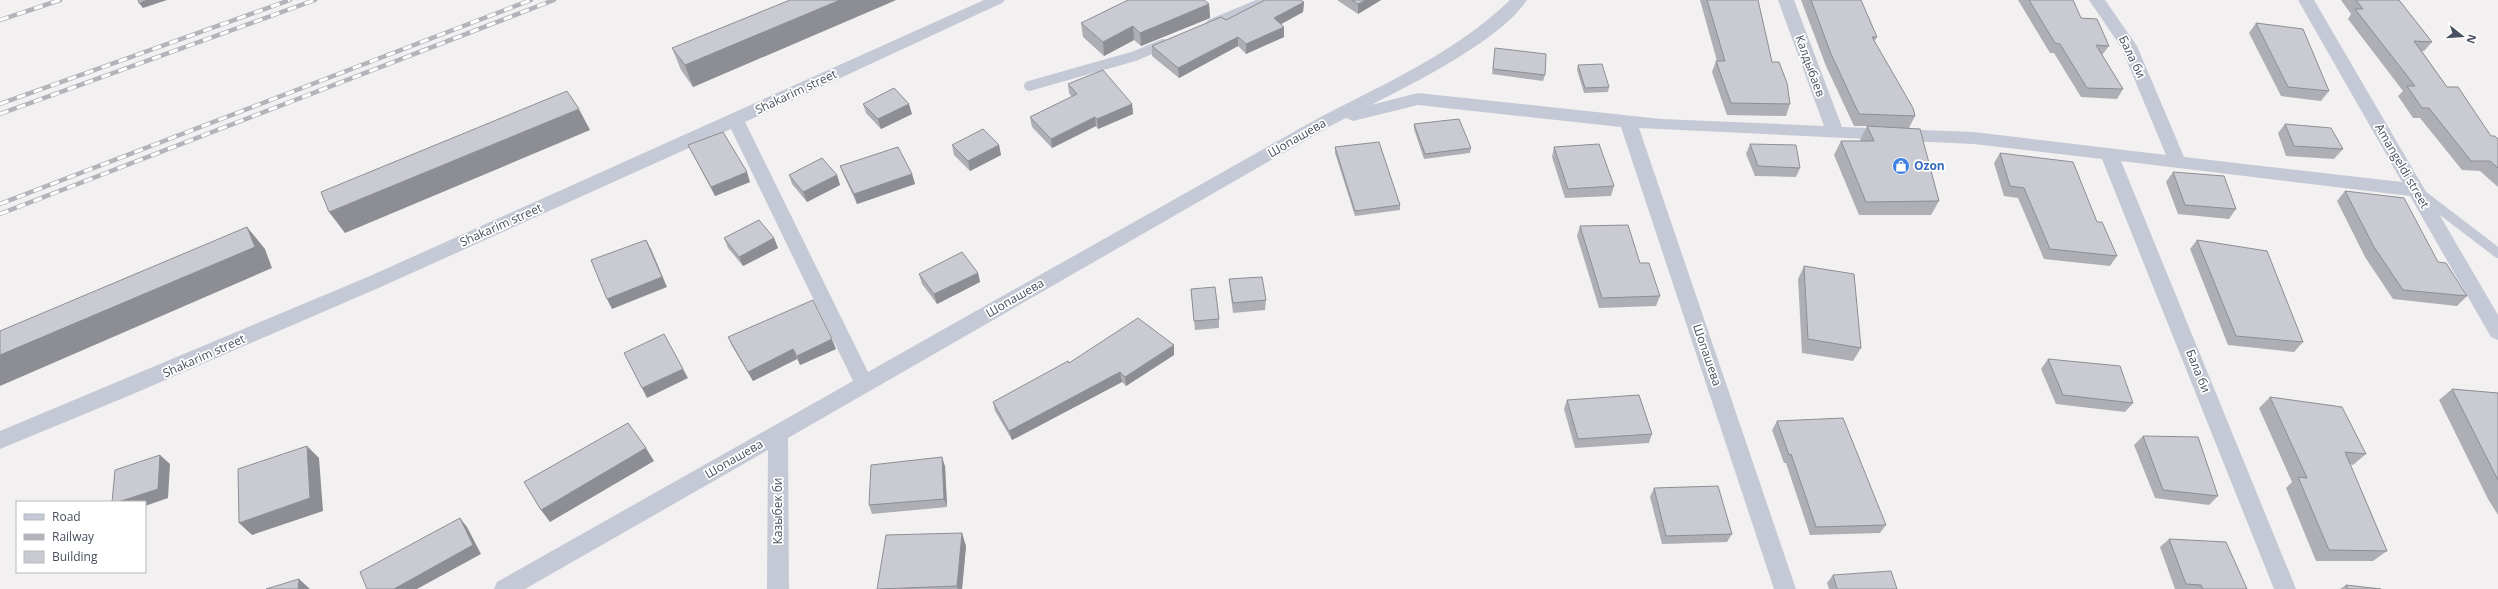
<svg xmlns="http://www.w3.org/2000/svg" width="2498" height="589" viewBox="0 0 2498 589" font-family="'Open Sans',sans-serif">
<rect width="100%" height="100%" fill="#f2f0f0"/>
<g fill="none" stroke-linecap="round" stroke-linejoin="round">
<g stroke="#c4c9d5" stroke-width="10">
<path d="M1211 24 1269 0"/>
<path d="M1029 86 1135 56 1163 44"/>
<path d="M2422 195 2498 253"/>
</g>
<path fill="#c4c9d5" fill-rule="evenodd" d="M984 0H1005L1002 3 745 122 868 372C1011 291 1154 211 1297 130 1370 89 1449 59 1510 0H1527C1499 41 1416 82 1371 105L1418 93 1661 119 1824 126 1778 0H1794L1842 127 1974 132 2166 155 2121 47 2089 0H2105L2137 46 2184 157 2402 182 2298 0H2314L2498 315V340L2491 337 2410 196 2121 161 2296 589H2274L2102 159 1974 144 1639 128 1796 589H1774L1621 127 1418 105 1353 121 1346 118 1332 125 788 438 789 589H767L768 450 525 589H494L497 582 853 381 731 129 383 286 133 394 0 449V431L370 276Z"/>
<g stroke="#b2b4ba" stroke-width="4.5">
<g id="rail">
<path d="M0 20 60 0"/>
<path d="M0 104 290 0"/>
<path d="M0 114 315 0"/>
<path d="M0 204 531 0"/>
<path d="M0 214 554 0"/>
</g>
</g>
<use href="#rail" stroke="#fff" stroke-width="3" stroke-dasharray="9" stroke-linecap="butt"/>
</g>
<g fill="#aeafb5">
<path d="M896 0 693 87 681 70 672 48Z"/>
<path d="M1337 0H1381L1358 14Z"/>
<path d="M1700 0H1758L1772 62 1790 104 1786 116 1727 115 1712 72 1716 61H1717Z"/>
<path d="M1801 0H1861L1877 37 1874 42 1915 116 1909 128 1939 201 1931 215H1859L1834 155 1841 141H1861L1860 140 1867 126H1854L1826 66Z"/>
<path d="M2018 0H2073L2081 18 2109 46 2102 55 2123 89 2117 99 2081 97 2054 53H2050Z"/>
<path d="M2341 0H2399L2432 42 2424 51H2422L2447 87 2491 136 2498 139V187L2480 171 2462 170 2420 118H2413L2398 96 2403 91 2348 19 2351 14Z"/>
<path d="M1304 2 1303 12 1281 24 1284 27V37L1246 54 1238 46 1179 78 1152 56V46L1226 20Z"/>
<path d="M1209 4 1210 18 1141 46 1134 40 1104 56 1083 37 1081 23Z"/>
<path d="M2256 23 2329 91 2321 101 2281 96 2249 33Z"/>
<path d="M1495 48 1545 75 1543 81 1492 74Z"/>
<path d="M1578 65 1609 87 1608 92 1584 93 1577 70Z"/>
<path d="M1068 84 1132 104 1133 114 1098 129 1096 126 1052 148 1032 127 1030 117 1072 97 1069 93Z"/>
<path d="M863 104 912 114 881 129 866 113Z"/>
<path d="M1414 124 1471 148 1470 153 1424 159 1414 129Z"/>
<path d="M2285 124 2343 149 2334 159 2286 156 2278 133Z"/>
<path d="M1750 144 1800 168 1796 177 1755 176 1746 154Z"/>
<path d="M688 145 750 182 715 196 693 155Z"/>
<path d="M952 145H999L1001 155 970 171 954 155Z"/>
<path d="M1335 147 1400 205V210L1355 216 1335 153Z"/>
<path d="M1554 147 1614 186 1611 196 1565 198 1552 157Z"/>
<path d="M2000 153 2117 256 2110 266 2044 259 2018 198 2004 196 1994 163Z"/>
<path d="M840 166 912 174 915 184 857 204 844 176Z"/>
<path d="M2173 172 2236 209 2229 219 2178 214 2166 182Z"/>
<path d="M789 175H837L840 185 807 202 792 184Z"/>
<path d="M2345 191 2438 262 2467 296 2457 306 2393 299 2365 257 2337 201Z"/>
<path d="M1580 226 1640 263 1660 296 1656 306 1599 308 1577 236Z"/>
<path d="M724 238H774L778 248 743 266 728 248Z"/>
<path d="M2197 240 2303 342 2294 352 2228 345 2190 249Z"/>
<path d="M1804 266 1861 348 1853 361 1802 353 1798 279Z"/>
<path d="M978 273 980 282 937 304 922 284 919 274Z"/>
<path d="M1229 279 1266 300 1265 310 1233 313 1230 289Z"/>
<path d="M1191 289 1219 319V328L1195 330Z"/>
<path d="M728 337 836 349 800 365 797 359 753 381 732 346Z"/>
<path d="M1174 355 1126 386 1122 382 1012 440 995 411 993 402 1069 363Z"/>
<path d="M2048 359 2133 403 2125 412 2056 404 2041 369Z"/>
<path d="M2452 389 2498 393V515L2488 499 2439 400Z"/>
<path d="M2270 397 2366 454 2353 465 2350 464 2387 551 2373 561H2316L2286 488 2292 482 2259 408Z"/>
<path d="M1567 400 1652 434 1649 443 1575 448 1564 409Z"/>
<path d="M1777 421 1886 525 1880 533 1810 535 1786 463H1784L1772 430Z"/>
<path d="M2143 436 2218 496 2209 505 2155 498 2134 445Z"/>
<path d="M945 466 947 507 872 514 869 505Z"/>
<path d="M1654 488 1732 534 1727 542 1662 544 1650 497Z"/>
<path d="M2169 539 2247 589H2175L2160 547Z"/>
<path d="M966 546 962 589H877Z"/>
<path d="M1833 575 1897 589H1829L1827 583Z"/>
<path d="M2346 585 2381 589H2340Z"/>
</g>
<g fill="#8d8e93">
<path d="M148 0H167L143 8 139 3Z"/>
<path d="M840 0H896L693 87 685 65Z"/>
<path d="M1366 0H1381L1358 14V4Z"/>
<path d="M1304 2 1303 12 1274 28V18Z"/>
<path d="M1209 4 1210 18 1141 46 1140 33Z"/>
<path d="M1133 26 1134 40 1104 56 1103 42Z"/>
<path d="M1284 27V37L1246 54V44Z"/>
<path d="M1238 37V46L1179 78 1178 68Z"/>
<path d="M909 104 912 114 881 129 878 119Z"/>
<path d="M1132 104 1133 114 1098 129 1097 119Z"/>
<path d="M579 109 590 130 345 233 329 212Z"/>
<path d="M1095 117 1096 126 1052 148 1051 139Z"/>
<path d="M999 145 1001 155 970 171 968 161Z"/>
<path d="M747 172 750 182 715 196 711 187Z"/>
<path d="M912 174 915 184 857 204 854 194Z"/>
<path d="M837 175 840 185 807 202 803 192Z"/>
<path d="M247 227 265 249 272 268 0 386V355Z"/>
<path d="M774 238 778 248 743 266 739 257Z"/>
<path d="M646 240 651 249 667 287 612 309 607 299Z"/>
<path d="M978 273 980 282 937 304 934 294Z"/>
<path d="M832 339 836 349 800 365 797 356Z"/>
<path d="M1174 345V355L1126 386 1125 377Z"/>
<path d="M793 349 797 359 753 381 748 372Z"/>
<path d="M683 369 688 378 647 398 642 388Z"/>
<path d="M1120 372 1122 382 1012 440 1009 431Z"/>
<path d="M307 446 319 458 323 511 252 535 239 523Z"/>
<path d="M646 448 654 461 550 522 541 510Z"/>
<path d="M160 455 170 464 168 498 145 506V502H118Z"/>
<path d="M942 457 945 466 947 507 944 499Z"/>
<path d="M460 518 467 527 481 554 417 589H394Z"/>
<path d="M962 533 966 546 962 589H958L957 586Z"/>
<path d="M299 579 310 589H298Z"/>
</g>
<g fill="#cacbd2" stroke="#8d8e93">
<path d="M138 0H148L139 3Z"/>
<path d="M790 0H840L685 65 672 48Z"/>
<path d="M1128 0H1204L1209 4 1140 33 1133 26 1103 42 1081 23Z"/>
<path d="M1265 0H1300L1304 2 1274 18 1284 27 1246 44 1238 37 1178 68 1152 46 1221 17 1226 20Z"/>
<path d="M1352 0H1366L1358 4Z"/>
<path d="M1707 0H1758L1772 62H1779L1787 83 1790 104 1731 103 1716 61H1725Z"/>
<path d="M1811 0H1861L1877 37H1872L1913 108 1915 116 1859 114 1831 54Z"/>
<path d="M2029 0H2073L2081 18 2097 19 2109 46 2096 45 2123 89 2087 88 2060 44 2055 43Z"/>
<path d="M2356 0H2399L2432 42 2414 41 2447 87H2458L2491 136H2495L2498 139V168L2490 161H2471L2429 108H2422L2407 86H2415L2355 9H2363Z"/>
<path d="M2256 23 2303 29 2329 91 2288 87Z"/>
<path d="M1495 48 1546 54 1545 75 1493 69Z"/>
<path d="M1602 64 1609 87 1585 88 1578 65Z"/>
<path d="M1103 70 1132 104 1097 119 1095 117 1051 139 1030 117 1077 94 1068 84Z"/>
<path d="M894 88 909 104 878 119 863 104Z"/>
<path d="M567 91 579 109 329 212 321 192Z"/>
<path d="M1459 119 1471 148 1425 154 1414 124Z"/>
<path d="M2285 124 2331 128 2343 149 2294 146Z"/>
<path d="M1867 126 1920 129 1939 201 1866 202 1841 141H1874Z"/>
<path d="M983 129 999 145 968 161 952 145Z"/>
<path d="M723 132 747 172 711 187 688 145Z"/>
<path d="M1379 142 1400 205 1355 211 1335 147Z"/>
<path d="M1599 144 1614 186 1568 189 1554 147Z"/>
<path d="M1750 144 1796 145 1800 168 1758 166Z"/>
<path d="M898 147 912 174 854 194 840 166Z"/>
<path d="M2000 153 2073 162 2097 222H2102L2117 256 2050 249 2024 188 2010 186Z"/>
<path d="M822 158 837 175 803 192 789 175Z"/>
<path d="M2173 172 2224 176 2236 209 2185 205Z"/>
<path d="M2345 191 2404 198 2438 262 2446 263 2467 296 2403 290 2374 247Z"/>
<path d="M759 220 774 238 739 257 724 238Z"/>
<path d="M1628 225 1640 263H1649L1660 296 1602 298 1580 226Z"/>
<path d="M247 227 255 247 0 355V331Z"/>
<path d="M646 240 662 277 607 299 591 260Z"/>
<path d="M2197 240 2267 251 2303 342 2236 336Z"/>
<path d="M962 252 978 273 934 294 919 274Z"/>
<path d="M1804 266 1854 274 1861 348 1808 339Z"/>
<path d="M1262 277 1266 300 1233 303 1229 279Z"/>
<path d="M1215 287 1219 319 1194 321 1191 289Z"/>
<path d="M813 300 832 339 797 356 793 349 748 372 728 337Z"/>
<path d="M1138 318 1174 345 1125 377 1120 372 1009 431 993 402 1068 361 1069 363Z"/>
<path d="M664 334 683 369 642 388 624 353Z"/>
<path d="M2048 359 2120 366 2133 403 2063 395Z"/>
<path d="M2452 389 2498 393V480Z"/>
<path d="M1639 395 1652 434 1578 439 1567 400Z"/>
<path d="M2270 397 2342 407 2366 454 2345 452 2387 551 2329 550 2298 477 2307 478Z"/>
<path d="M1843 418 1886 525 1816 527 1791 454 1789 455 1777 421Z"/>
<path d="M628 423 646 448 541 510 524 482Z"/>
<path d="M2143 436 2198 437 2218 496 2163 490Z"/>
<path d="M307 446 310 498 239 523 238 469Z"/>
<path d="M160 455 158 489 118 502H112L115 470Z"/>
<path d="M942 457 944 499 869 505 871 465Z"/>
<path d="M1718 486 1732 534 1666 536 1654 488Z"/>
<path d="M460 518 473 545 394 589H367L360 572Z"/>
<path d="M962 533 957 586 877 589 886 535Z"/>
<path d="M2169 539 2226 542 2247 589H2203L2201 585 2186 584Z"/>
<path d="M1891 571 1897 589H1837L1833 575Z"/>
<path d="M299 579 298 589H266Z"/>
<path d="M2346 585 2381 589H2348Z"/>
</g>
<defs>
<g id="shop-disc" transform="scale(0.9)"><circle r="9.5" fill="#3f7fe0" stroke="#fff"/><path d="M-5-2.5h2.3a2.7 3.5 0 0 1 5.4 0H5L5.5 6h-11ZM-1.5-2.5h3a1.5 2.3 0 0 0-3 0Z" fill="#fff"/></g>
</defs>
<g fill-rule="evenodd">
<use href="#shop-disc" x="1901" y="166"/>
</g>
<g text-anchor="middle" stroke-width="3.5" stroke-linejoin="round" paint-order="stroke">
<g font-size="12" fill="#484f5e" stroke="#fff">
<text transform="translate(2132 57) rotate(64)" y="4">Бала би</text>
<text transform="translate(1810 66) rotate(70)" y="4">Калдыбаев</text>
<text transform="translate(796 92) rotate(-25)" y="4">Shakarim street</text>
<text transform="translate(1297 138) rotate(-30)" y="4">Шопашева</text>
<text transform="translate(2402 166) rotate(60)" y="4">Amangeldi street</text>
<text transform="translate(501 225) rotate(-24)" y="4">Shakarim street</text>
<text transform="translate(1015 298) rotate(-30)" y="4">Шопашева</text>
<text transform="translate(1707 355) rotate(71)" y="4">Шопашева</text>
<text transform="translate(204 356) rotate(-24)" y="4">Shakarim street</text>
<text transform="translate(2198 371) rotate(68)" y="4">Бала би</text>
<text transform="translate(734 459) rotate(-30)" y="4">Шопашева</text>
<text transform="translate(778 511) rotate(-90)" y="4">Казыбек би</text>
</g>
<g font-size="12" font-weight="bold" fill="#366cbe" stroke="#fff" text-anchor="start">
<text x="1914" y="170">Ozon</text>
</g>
</g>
<rect x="16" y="501" width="130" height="72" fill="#ffffff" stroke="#b6b9bf"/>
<rect x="24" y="514" width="20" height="6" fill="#c4c9d5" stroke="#b6b9bf"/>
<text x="52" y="521" font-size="12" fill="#484f5e">Road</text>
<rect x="24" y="534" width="20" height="6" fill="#b2b4ba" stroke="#b6b9bf"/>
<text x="52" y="541" font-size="12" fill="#484f5e">Railway</text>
<rect x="24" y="551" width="20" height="12" fill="#cacbd2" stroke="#b6b9bf"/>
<text x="52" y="561" font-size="12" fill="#484f5e">Building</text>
<g transform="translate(2462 36) rotate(107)" stroke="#ffffff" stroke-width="3" paint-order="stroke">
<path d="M0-3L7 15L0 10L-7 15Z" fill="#484f5e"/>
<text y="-6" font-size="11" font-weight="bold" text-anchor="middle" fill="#484f5e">N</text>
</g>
</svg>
